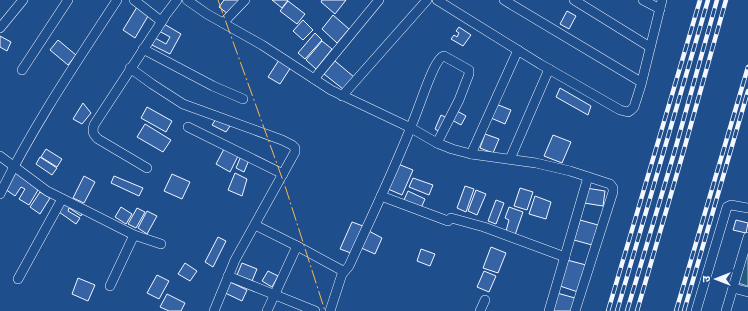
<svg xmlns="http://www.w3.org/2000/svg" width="748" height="311" viewBox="0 0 748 311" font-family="'Noto Serif','Noto Sans Devanagari',serif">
<rect width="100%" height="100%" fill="#1f4e8c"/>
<path fill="#245a82" stroke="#a8bbd7" d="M748 248V286L738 283Z"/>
<g fill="#3563a3" stroke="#f2f6ff">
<path d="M224 0H240L228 14 219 7Z"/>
<path d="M272 0H288L282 8Z"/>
<path d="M322 0H346L335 14 321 2Z"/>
<path d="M288 1 305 14 297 24 280 11Z"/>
<path d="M137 7 148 16 135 38 123 30Z"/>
<path d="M567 11 576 16 569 29 560 24Z"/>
<path d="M333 15 349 29 337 43 322 29Z"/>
<path d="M303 20 313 30 303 40 293 31Z"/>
<path d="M164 24 181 34 170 54 152 45 155 38 166 44 170 37 159 31Z"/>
<path d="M459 27 471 35 463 46 451 39 454 35 457 37 459 33 456 31Z"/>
<path d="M315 33 322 40 305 59 298 53Z"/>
<path d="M0 36 11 42 7 51 0 47Z"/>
<path d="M58 40 76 55 68 65 50 50Z"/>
<path d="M322 41 332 49 316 69 306 60Z"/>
<path d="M279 60 291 67 280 84 268 77Z"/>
<path d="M335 61 354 77 343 89 324 74Z"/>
<path d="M560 88 591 106 588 115 556 97Z"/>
<path d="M83 103 91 113 82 124 73 119Z"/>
<path d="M496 104 511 110 505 124 491 118Z"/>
<path d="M147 107 172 121 166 132 141 118Z"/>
<path d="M457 111 466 116 461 125 452 120Z"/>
<path d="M441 115 449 119 442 133 435 129Z"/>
<path d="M216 119 230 126 226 132 212 125Z"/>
<path d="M145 124 171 140 163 152 137 137Z"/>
<path d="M485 134 499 139 493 153 480 148Z"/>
<path d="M553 135 571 142 562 163 544 156Z"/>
<path d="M46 149 62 159 57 167 41 157Z"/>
<path d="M224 149 238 156 230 172 216 164Z"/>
<path d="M241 156 249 160 244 172 236 168Z"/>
<path d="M40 157 57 168 52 175 36 164Z"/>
<path d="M398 164 413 170 402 195 388 189Z"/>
<path d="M16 172 38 190 29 205 19 199 25 189 21 187 15 196 5 189Z"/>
<path d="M235 173 247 179 242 196 228 190Z"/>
<path d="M172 174 190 182 182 199 164 191Z"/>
<path d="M84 176 95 182 84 203 73 198Z"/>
<path d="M114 176 143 188 139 196 111 183Z"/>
<path d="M413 178 433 185 429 195 409 187Z"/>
<path d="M465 186 474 189 466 212 457 208Z"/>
<path d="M520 188 533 192 527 210 514 206Z"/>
<path d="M586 188 605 191 603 206 584 203Z"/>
<path d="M476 190 486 194 477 215 468 211Z"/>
<path d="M408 191 425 199 421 208 404 200Z"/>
<path d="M40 192 50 198 40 214 30 207Z"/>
<path d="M535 196 551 202 546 219 529 214Z"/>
<path d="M496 200 504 203 496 224 488 221Z"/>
<path d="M66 201 83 213 81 216 69 208 68 211 80 218 76 224 59 212Z"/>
<path d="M121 207 132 214 126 224 115 217Z"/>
<path d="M509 207 523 212 515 235 506 231 509 220 505 218Z"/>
<path d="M137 208 145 212 136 228 128 224Z"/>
<path d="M147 211 157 216 147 234 138 228Z"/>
<path d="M580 220 598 225 592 245 574 240Z"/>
<path d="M736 220 748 223 746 233 733 230Z"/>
<path d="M352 222 363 226 351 253 340 249Z"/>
<path d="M367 230 382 238 375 254 359 247Z"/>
<path d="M218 237 226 241 213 267 205 262Z"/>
<path d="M491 247 506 253 498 273 483 268Z"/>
<path d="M421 249 435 254 430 266 417 261Z"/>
<path d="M567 260 586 265 578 292 560 286Z"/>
<path d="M185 263 197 271 190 281 178 274Z"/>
<path d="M242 263 257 269 252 281 237 275Z"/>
<path d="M268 271 278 276 272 287 262 281Z"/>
<path d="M484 271 496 276 489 292 477 287Z"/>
<path d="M157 275 169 281 159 299 147 293Z"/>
<path d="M78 278 95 285 88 301 72 294Z"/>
<path d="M228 281 247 290 242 301 223 292Z"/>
<path d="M557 293 575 298 572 311H553Z"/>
<path d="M167 294 185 303 181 311H169L160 307Z"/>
</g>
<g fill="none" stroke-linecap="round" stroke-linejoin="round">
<g stroke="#f2f6ff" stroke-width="10">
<g id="street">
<path d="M134 0 161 21 177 0"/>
<path d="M187 0 207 14 262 45 331 90 411 128 437 143 452 149 471 154 536 163 570 171 610 184 613 188V192L575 311"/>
<path d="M437 0 540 64 620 110 628 112 631 110 634 107 641 85 662 0"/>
<path d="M504 0 641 82"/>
<path d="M574 0 650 47"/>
<path d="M643 0 660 9"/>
<path d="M223 23 245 0"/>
<path d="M0 28 23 0"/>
<path d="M143 49 213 86 243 99"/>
<path d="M130 68 152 84 183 104 282 140 292 145 295 148V152L235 260 214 311"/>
<path d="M22 70 68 0"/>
<path d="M314 79 379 0"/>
<path d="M342 96 427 0"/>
<path d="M188 127 283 174"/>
<path d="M471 154 518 50"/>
<path d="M0 156 47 191 134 235 161 244"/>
<path d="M510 159 549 69"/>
<path d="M147 168 98 139C93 134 92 132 94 125L164 18"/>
<path d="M0 194C33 126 76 63 117 0"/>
<path d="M381 196 448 221 451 218 484 227 565 257"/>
<path d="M255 225 297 246 343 271 330 311"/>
<path d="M343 273 349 266C373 213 399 161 419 106 423 96 435 58 444 56L469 70V74L459 100 437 143"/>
<path d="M228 276 315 311"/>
<path d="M18 279 62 199"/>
<path d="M110 286 134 235"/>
<path d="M733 288 748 292"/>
<path d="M267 311 297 246"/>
<path d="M480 311 485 300"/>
<path d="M549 311 588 177"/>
<path d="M696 311 727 207 731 205 748 208"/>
<path d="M726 311 748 237"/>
</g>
</g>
<use href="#street" stroke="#1f4e8c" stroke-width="9"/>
<g stroke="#f2f6ff" stroke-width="4.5">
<g id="rail">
<path d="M608 311 700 0"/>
<path d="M617 311 708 0"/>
<path d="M627 311 675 150 717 0"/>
<path d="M637 311 683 153 726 0"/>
<path d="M676 311 748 67"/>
<path d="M684 311 748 91"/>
</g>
</g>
<use href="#rail" stroke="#1f4e8c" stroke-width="3" stroke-dasharray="9" stroke-linecap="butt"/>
<path stroke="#ffb74d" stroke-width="1" stroke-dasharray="14 3 2 3" stroke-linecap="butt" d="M218 0 286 189 325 311"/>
</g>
<g transform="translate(716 279) rotate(270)" stroke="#1f4e8c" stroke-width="3" paint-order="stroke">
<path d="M0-3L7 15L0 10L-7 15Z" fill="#f2f6ff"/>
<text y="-6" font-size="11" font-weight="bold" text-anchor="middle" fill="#f2f6ff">उ</text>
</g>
</svg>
